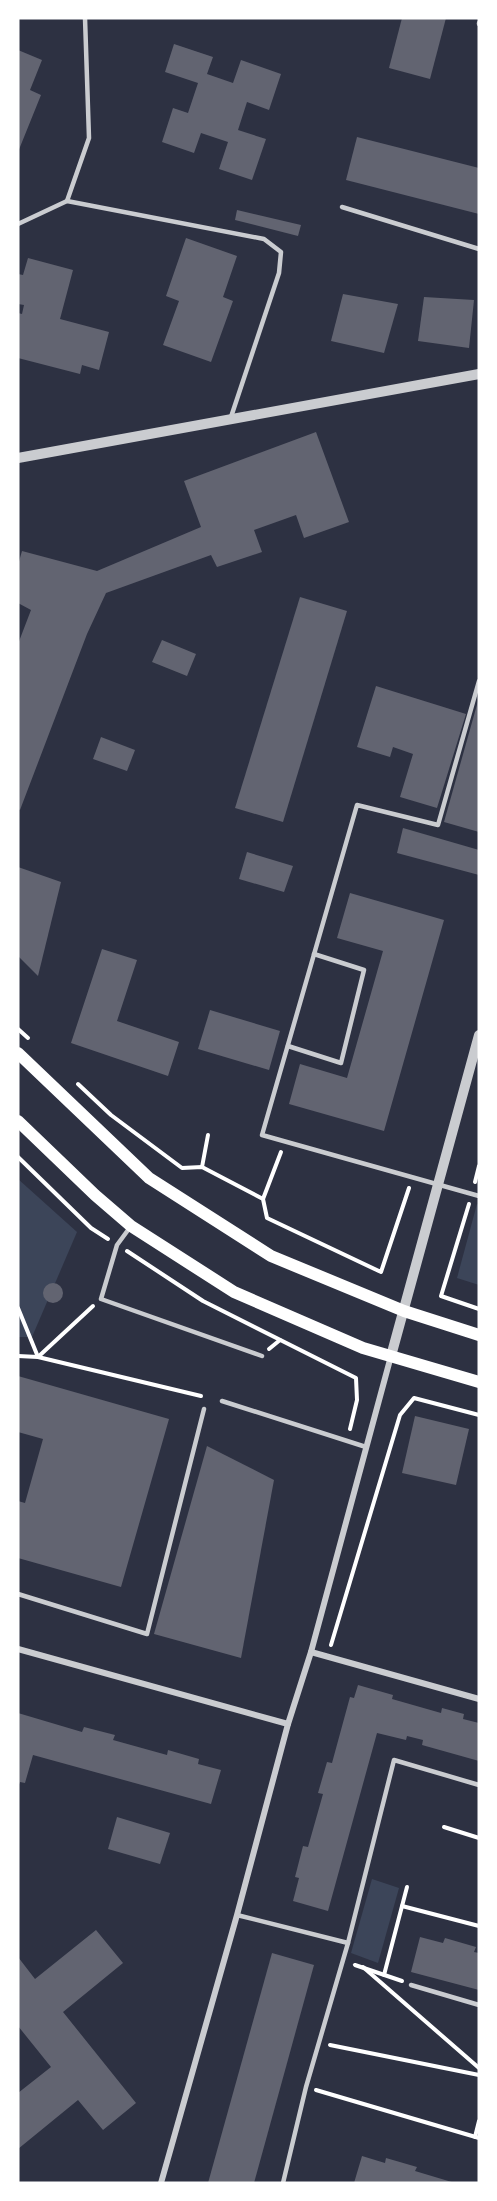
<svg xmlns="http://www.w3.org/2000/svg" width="497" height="2201" viewBox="0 0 497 2201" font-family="'Playfair Display',serif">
<rect width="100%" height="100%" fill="#2d3142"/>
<g fill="#3c4559">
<path d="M18 1179 77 1232 32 1337H18Z"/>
<path d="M477 1204 479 1205V1285L457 1278Z"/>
<path d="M372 1879 399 1888 378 1963 351 1953Z"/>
</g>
<g fill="#626471">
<path d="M402 18H446L430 79 389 68Z"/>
<path d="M174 44 213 57 207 74 233 83 241 60 281 74 269 110 247 102 238 130 266 139 252 180 219 169 228 142 201 133 194 153 162 142 173 108 188 113 198 83 165 72Z"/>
<path d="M18 50 42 60 30 90 41 95 18 152Z"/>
<path d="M357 137 479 168V214L346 180Z"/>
<path d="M237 210 301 225 298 236 235 220Z"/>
<path d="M186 238 237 256 223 297 233 301 211 362 163 345 179 301 166 296Z"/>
<path d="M28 258 73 270 60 319 109 332 99 370 82 365 80 374 18 358V313L22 314 24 305 18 304V274L23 275Z"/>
<path d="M343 294 398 304 384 353 331 341Z"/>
<path d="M424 297 474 300 469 348 418 341Z"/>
<path d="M316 432 349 522 304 538 296 515 254 530 262 552 217 567 211 555 106 593 87 634 20 810 18 809V644L31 610 18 603V565L22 551 97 571 201 527 184 481Z"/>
<path d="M300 597 347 611 283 822 235 808Z"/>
<path d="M162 640 196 654 187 676 152 662Z"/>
<path d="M376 686 466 714 437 808 400 797 413 754 393 747 390 757 357 747Z"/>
<path d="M478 701H479V832L444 822Z"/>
<path d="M101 737 135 750 127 771 93 759Z"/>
<path d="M403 828 479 850V875L397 853Z"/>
<path d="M247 852 293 866 284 892 239 879Z"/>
<path d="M18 867 61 882 38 976 18 956Z"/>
<path d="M350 893 444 920 384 1131 289 1104 300 1064 347 1078 383 951 337 938Z"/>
<path d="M102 949 137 960 117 1021 179 1042 168 1076 71 1043Z"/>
<path d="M210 1010 280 1031 269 1070 198 1049Z"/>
<circle cx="53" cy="1293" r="10"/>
<path d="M18 1376 169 1419 121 1587 18 1558V1501L25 1503 43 1439 18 1432Z"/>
<path d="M415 1416 469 1429 456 1485 402 1473Z"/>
<path d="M207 1446 274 1480 241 1658 154 1634Z"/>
<path d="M358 1685 393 1695 392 1699 441 1713 442 1708 464 1714 463 1719 479 1723V1761L422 1745 423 1740 407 1736 406 1740 377 1733 328 1911 293 1901 299 1878 295 1877 303 1846 308 1847 323 1794 318 1793 327 1762 332 1763 350 1697 354 1698Z"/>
<path d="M18 1713 82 1732 84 1727 115 1735 113 1740 167 1755 168 1750 199 1759 198 1764 221 1770 211 1804 33 1755 25 1783 20 1782 18 1787Z"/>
<path d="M117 1817 170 1833 160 1864 108 1849Z"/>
<path d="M96 1930 123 1963 63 2012 136 2103 103 2130 78 2100 18 2149V2093L51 2067 18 2026V1957L35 1979Z"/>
<path d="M420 1937 443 1943 445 1938 476 1947 474 1952 479 1953V1990L411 1972Z"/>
<path d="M272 1953 314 1965 281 2085 254 2183H208Z"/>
<path d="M362 2156 385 2163 386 2158 417 2167 415 2171 455 2183H354Z"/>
</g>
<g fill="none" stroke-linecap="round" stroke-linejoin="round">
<g stroke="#fff" stroke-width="4">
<path d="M18 1029 28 1038"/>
<path d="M78 1084 111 1115 182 1168 202 1167 263 1199 267 1218 381 1272 409 1188"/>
<path d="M18 1157 91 1228 108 1239"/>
<path d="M202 1167 208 1135"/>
<path d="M475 1182 479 1166"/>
<path d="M263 1199 281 1152"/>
<path d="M469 1204 441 1296 479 1309"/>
<path d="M127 1251 203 1301 356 1378 357 1400 350 1429"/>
<path d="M93 1306 38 1357 201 1396"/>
<path d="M18 1308 38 1357 18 1356"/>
<path d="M269 1349 280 1340"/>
<path d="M331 1645 400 1415 414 1398 479 1415"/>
<path d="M444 1827 479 1838"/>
<path d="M402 1906 479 1926"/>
<path d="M355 1965 402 1981"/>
<path d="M363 1967 479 2068"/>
<path d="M384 1975 407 1887"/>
<path d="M330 2045 479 2075"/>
<path d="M316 2090 479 2138"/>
<path d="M475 2137 479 2121"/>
</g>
<g stroke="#caccd0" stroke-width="4.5">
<path d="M479 24V23"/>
<path d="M67 201 264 239 281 252 279 273 231 417"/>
<path d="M342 207 479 249"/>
<path d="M18 224 67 201 89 138 85 18"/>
<path d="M479 681 438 825 357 805 262 1135 479 1196"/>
<path d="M288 1046 341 1063 364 970 314 954"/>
<path d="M131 1226 117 1245 101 1299 262 1356"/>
<path d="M222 1401 366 1447"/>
<path d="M18 1594 147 1634 204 1409"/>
<path d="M237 1915 348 1943 394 1760 479 1785"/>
<path d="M411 1985 479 2005"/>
<path d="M283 2183 306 2087 348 1943"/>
</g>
<g stroke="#caccd0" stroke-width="6">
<path d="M18 1649 288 1724"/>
<path d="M311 1652 479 1699"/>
<path d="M161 2183 237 1915 288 1724 311 1652 391 1356"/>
</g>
<g stroke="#caccd0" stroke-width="10">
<path d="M18 458 479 374"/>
<path d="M391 1356 479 1035"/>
</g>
<g stroke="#fff" stroke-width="12">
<path d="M18 1053 149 1178 271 1256 404 1311 479 1335"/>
<path d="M18 1121 95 1195 131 1226 234 1292 363 1348 479 1382"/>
</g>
</g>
<rect width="497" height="2201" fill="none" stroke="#ffffff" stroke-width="39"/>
</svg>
